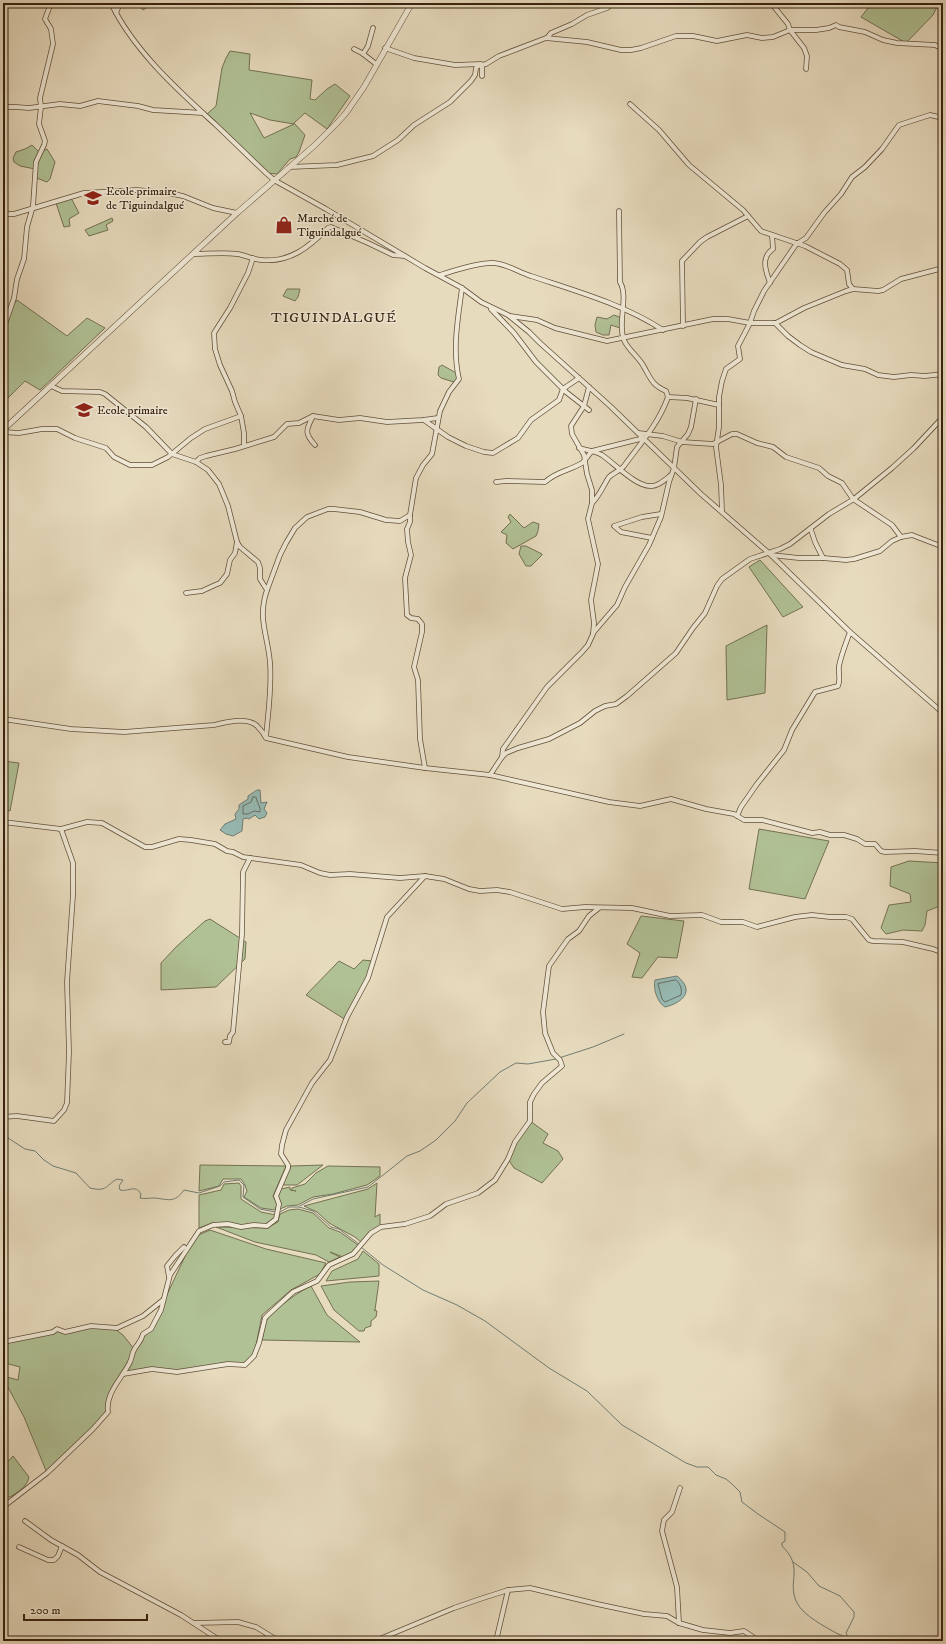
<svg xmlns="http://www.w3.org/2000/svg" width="946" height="1644" viewBox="0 0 946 1644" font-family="'IM FELL DW Pica',serif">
<rect width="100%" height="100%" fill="#e7dbbe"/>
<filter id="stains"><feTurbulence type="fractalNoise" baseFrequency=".005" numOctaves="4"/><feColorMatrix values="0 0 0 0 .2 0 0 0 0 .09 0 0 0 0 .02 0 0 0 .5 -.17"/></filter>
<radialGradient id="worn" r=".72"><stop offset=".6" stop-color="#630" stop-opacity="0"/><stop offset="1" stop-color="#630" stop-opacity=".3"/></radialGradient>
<g fill="#b0c195" stroke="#747152" fill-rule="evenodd">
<path d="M136 3H151L152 4 143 10Z"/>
<path d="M872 3H939L933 15 906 43 861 17Z"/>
<path d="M230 51 250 54 249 70 312 80 310 99 315 100 327 89 335 84 350 96 327 129 305 113 294 123 305 135 299 152 296 157 290 159 277 174 266 173 206 115 216 106 222 68 226 58ZM250 113 270 120 294 124 264 138Z"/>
<path d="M32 145 40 153 47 149 55 162 50 179 47 182 34 177 35 169 20 166 14 162 13 158 16 152 25 149Z"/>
<path d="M71 198 79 213 69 219 70 226 64 227 56 203Z"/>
<path d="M112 218 113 221 106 225 108 230 89 236 85 230Z"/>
<path d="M287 289H300L298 297 295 301 283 296Z"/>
<path d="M17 300 67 336 87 318 105 328 40 390 25 381 3 403V330L7 314Z"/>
<path d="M614 315 622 318 623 329 611 325 609 335H603L596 332 595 325 597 317 607 319Z"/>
<path d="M442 365 458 374 457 383 441 378 438 375 439 367Z"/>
<path d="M510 514 524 528 533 522 539 524 538 531 536 536 513 549 506 543 507 535 501 532 511 522 508 517Z"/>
<path d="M521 546H526L542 554V555L531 566H526L519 554Z"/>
<path d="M760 560 803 607 783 617 749 567Z"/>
<path d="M767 625 765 693 727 700 726 646Z"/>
<path d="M3 761 19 763 10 811 3 809Z"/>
<path d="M759 829 829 841 805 899 749 889Z"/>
<path d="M909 861 943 863V907L940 906 927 911 925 925 922 931 903 930 886 934 881 928 889 905 911 902 910 894 890 886 891 867Z"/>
<path d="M641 916 684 921 677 958 658 957 642 978 632 977 640 953 627 944Z"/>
<path d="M210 919 246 942 245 959 216 987 161 990V963L177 946 205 921Z"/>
<path d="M363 960 372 961 368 978 346 1020 306 995 339 961 354 969Z"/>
<path d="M530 1121 548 1134 543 1143 558 1151 563 1159 542 1183 514 1168 508 1159 515 1142Z"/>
<path d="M200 1165 286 1166 273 1196 277 1204 275 1210 261 1208 244 1197 247 1191 245 1185 241 1179H223L219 1186 199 1191Z"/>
<path d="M323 1165 297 1185H283L291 1166Z"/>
<path d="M328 1166 380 1167V1176L367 1185 333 1194 313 1197 298 1205 287 1206 280 1209 281 1203 278 1197 281 1189 290 1187V1190L296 1191 291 1190 292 1188 305 1184 316 1173Z"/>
<path d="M239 1183 241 1186V1199L261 1212 276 1215 273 1220 266 1224 241 1225 212 1223 199 1228V1195L221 1190 224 1184Z"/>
<path d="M377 1183 375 1217 380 1214V1225L361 1242 355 1237 329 1223 317 1212 304 1206 368 1189Z"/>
<path d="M298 1209 313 1213 329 1228 340 1232 358 1245 351 1253 343 1257 330 1252 340 1257 329 1262 316 1255 255 1242 216 1227 267 1228 278 1222 280 1214 289 1210Z"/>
<path d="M210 1230 266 1249 326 1263 320 1274 291 1290 262 1315 254 1356 245 1365 228 1364 177 1372 158 1369 123 1374C116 1384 106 1399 108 1412L47 1473 24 1417 3 1378V1376L18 1380 20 1367 5 1363 8 1340 57 1329 65 1332 82 1328 115 1329 123 1335 134 1349 143 1334 151 1329 194 1237Z"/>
<path d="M363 1251 379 1264V1276L326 1281 332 1271 358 1259Z"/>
<path d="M379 1281 375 1310H374L377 1311 376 1317 371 1321V1326L365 1328 364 1331H359L334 1310 321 1286 350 1282Z"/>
<path d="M311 1286 327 1315 360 1342 262 1340C264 1333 264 1324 268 1318 273 1310 301 1290 311 1286Z"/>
<path d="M13 1456 29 1477C27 1487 18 1492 10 1497L3 1496V1467Z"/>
</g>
<g fill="#97bbb5" stroke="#717d73">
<path d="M257 790H260L261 803 267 802 264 809 267 813 265 817 259 819 255 815 249 819 247 818 243 819 242 831 233 836 226 834 220 830 225 824 236 819 235 814 239 809V805L248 799V796Z"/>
<path d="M677 976C696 991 682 1003 665 1007 657 1002 653 989 655 980Z"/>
</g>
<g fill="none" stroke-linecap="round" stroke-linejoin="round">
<g stroke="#676e62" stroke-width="1">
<path d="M253 797H256C257 803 261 807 260 812L254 811 248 814H243V806L251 802Z"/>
<path d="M676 980C681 984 682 990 681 995L665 1002 662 999 658 984Z"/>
</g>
<g stroke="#717d73" stroke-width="1">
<path d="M559 1058 593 1047 624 1034"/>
<path d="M3 1138H8L25 1149 35 1151 44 1160 53 1166 76 1173 90 1188C107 1192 105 1186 117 1179L123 1180 119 1186 120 1190C129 1192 135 1184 141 1194L140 1198C145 1199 149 1198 154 1198 168 1199 174 1204 184 1190L199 1193 220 1186 224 1182 239 1180 244 1185 243 1197 260 1209 275 1212"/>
<path d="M300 1206 313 1199 368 1187 407 1156 420 1151 436 1140 455 1121 467 1103 500 1072 516 1063 528 1064 556 1059"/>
<path d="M280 1212 289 1207H299L313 1211 331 1227 339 1229 359 1244"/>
<path d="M361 1247 383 1265 423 1290 457 1305 485 1321 549 1368 587 1391 622 1425 686 1463 697 1467H708L716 1475 726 1479 732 1484 740 1492 742 1502 758 1514 785 1532V1541L782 1543V1546C805 1568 786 1582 797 1603 804 1616 824 1626 836 1633 842 1636 847 1636 852 1641"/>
<path d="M793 1562 807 1572 819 1586 840 1596 854 1612V1617L846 1633 848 1637"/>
</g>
<g stroke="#63503b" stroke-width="5.5">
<g id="minor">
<path d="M111 3C133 50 178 90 216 125 233 141 249 157 266 173L274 180 326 209 425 268 462 288 481 302 508 315 529 332 540 343 609 405 701 494 771 555 850 632 943 713"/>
<path d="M771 3 788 24 790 30 804 48 807 56 806 69"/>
<path d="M116 13 120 3"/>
<path d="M547 38 551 33 572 24 587 15 607 8 614 3"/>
<path d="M385 48 414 58 455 65 481 64"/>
<path d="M354 49 362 53 376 64"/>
<path d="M363 54 368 46 373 28"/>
<path d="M482 65V76"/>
<path d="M630 104 659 130 689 165 743 210 761 231 805 246 840 264 847 270 849 284 853 289"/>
<path d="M3 107H16L29 108 60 104 80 106 98 101 138 106 153 110 203 113"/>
<path d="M289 167 337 165 373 156 398 140 414 125 450 102 471 81 475 75 476 68 478 66 486 64 499 56 546 38 587 42 621 50H631L641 48 676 36H693L717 41 747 35 762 38 773 37 790 30H816L829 28 836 25 839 27 865 32 883 40 897 43 935 45 943 49"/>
<path d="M3 214H14L84 193 137 190 168 193 183 196 213 208 237 213"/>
<path d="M798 243 806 238 824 213 841 194 852 177 865 167 882 149 899 125 930 115 943 118"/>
<path d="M193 254C207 254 223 252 237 254 245 255 252 259 261 260 290 263 309 247 328 228L331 227 368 243 393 255 405 256"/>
<path d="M440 275C455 270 479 262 494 263 507 264 518 272 531 276 576 291 623 304 663 330"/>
<path d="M770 283C766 271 760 258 773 249L772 235"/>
<path d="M491 309 514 333 536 362 566 392 589 410"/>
<path d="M510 316 537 320 555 328 607 341 713 319H728L750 323H776L804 308 846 291 853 289 878 291 883 290 901 279 943 268"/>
<path d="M775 323 788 336 800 345 811 352 842 365 865 369 878 375 894 377 911 375 925 376 943 374"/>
<path d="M683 326 682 261 700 242 707 237 748 216"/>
<path d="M3 330 14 298 17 279 24 259 27 227 33 206 36 162 44 145 45 141 39 124 41 107 40 98 53 44 51 29 45 19 51 3"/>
<path d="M51 386 62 391 100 392 105 394 146 427 172 454 196 462 208 470 219 484 228 506 237 542 235 553 230 560 227 574 220 583 215 585 202 591 186 593"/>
<path d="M668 397 687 398 719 405"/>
<path d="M313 416C306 430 304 433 315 445"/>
<path d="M424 420 448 437 466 446 484 452 493 453 518 438 531 420 559 400 563 389 579 378"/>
<path d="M3 432 19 433 42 429H57L75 438 106 448 114 457 130 465H152L168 457 191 438 205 429 241 416"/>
<path d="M638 433 663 436 682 442 713 444 732 434H737L757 443 773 447 786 457 819 468 828 476 842 483 853 499 892 525 901 537"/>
<path d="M244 446V433L241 416 235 402 232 391 220 365 215 349 214 333 230 308 248 273 253 258"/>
<path d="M579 448C586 450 595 451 602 455 614 463 637 488 652 486 659 486 666 479 671 475"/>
<path d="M196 462 200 458 206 456 235 449 274 437 287 424 299 423 313 416 339 420 360 418 387 422 423 420 438 418"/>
<path d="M496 482 506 481 545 482C557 471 569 471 582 463 586 460 588 455 592 451L644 438"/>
<path d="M592 503C600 495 603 486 609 477 613 473 620 471 624 466 640 444 659 423 668 397L666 391C652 385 651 379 644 367 639 357 628 350 624 340 617 323 629 297 620 282L619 211"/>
<path d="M722 511 721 485 716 447 719 427V397L722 381 726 369 740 359 738 346 750 323 754 311 764 291 797 243"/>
<path d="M811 530 815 542 823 558"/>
<path d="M652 538 621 532 614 526 642 517 661 514"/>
<path d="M237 542 240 547 258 562 260 568V579L267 590C257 619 268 635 270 663 272 688 268 713 266 737"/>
<path d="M771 555 799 558H823L846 560 854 559 880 551 892 541 901 537 912 535 943 547"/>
<path d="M267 590 280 555 286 543 295 528 307 517 328 509H334L360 512 386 520 400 521 410 515"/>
<path d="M593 633 617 605 625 587 649 545 661 517 669 482 674 468 677 447 688 434 691 427 696 399"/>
<path d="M3 719 71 729 124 732 214 725C226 722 249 716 258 727 261 730 264 734 266 738L348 757 425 768 490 775 609 802 640 806 671 799 706 809 734 814 744 820H762L812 833 820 832 830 835H844L857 839 865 844H875L881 851 885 852 915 851 943 853"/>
<path d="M502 757 503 749 547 687 582 652 588 645 593 634 594 623 591 600 598 564 588 519 592 503V490L587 474 584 455 572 434 571 426 584 406 589 387"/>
<path d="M425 768 420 739 418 680 414 667 422 632V624L418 619 411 618 407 615 405 578 411 555 408 542 407 529 410 522V515L416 478 423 465 432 454 440 411 449 392 459 379C452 349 458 318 462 288"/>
<path d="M490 775 502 757 506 753 518 748 549 739 580 723 595 711 605 706 616 704 627 696 676 653 693 628 705 613 717 586 722 579 750 559 780 549 790 544 829 514 854 499 892 468 914 448 943 417"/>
<path d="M737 816 741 807 757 784 784 750 792 730 815 692 838 686C841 679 838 673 839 666 841 655 846 643 850 632"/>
<path d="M3 822 61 829 87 822 102 823 145 847H152L179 839 191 840 215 844 227 851 233 852 243 857 301 865 320 873 330 875 350 874 400 878 425 876 444 879 469 889 480 891 497 890 510 892 562 909 585 907 632 908 670 916 702 915 721 922H743L757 927 795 917 812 915 830 917H846L852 919 869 940 873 941 903 942 933 949 943 953"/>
<path d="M225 1042H229L230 1036 233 1032 242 934 243 872 250 858"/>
<path d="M3 1117 17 1116 54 1121 64 1110 67 1103 69 1052 67 982 73 895V863L61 829"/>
<path d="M169 1277 167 1266 175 1256 184 1247"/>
<path d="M3 1342 53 1332 57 1329 65 1332 91 1326 117 1328 143 1316 163 1300"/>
<path d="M123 1374 152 1369 177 1372 228 1364 245 1365 254 1356 259 1343 265 1318 269 1314 293 1292 317 1281 329 1265 353 1254 371 1233 381 1227 405 1224 430 1216 446 1204 478 1193 495 1180 508 1159 515 1142 530 1121V1102L534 1094 542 1083 562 1066 560 1060 553 1053 545 1033 543 1012 549 966 568 939 579 931 589 916 599 908"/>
<path d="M3 1507 47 1473 93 1429 108 1412C105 1393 123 1377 130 1362 132 1358 132 1353 134 1350 138 1342 140 1344 143 1334L151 1329 161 1310 170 1275 199 1231 213 1225 228 1224 241 1227 254 1225 267 1226 276 1219 279 1204 276 1196 288 1168V1165L281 1154 282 1145 286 1130 312 1083 330 1060 347 1017 368 978 387 917 425 876"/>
<path d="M25 1521 51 1540 78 1555 100 1572 181 1615 221 1641"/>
<path d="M19 1547 48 1560H54L58 1556 62 1546"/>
<path d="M194 1623 238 1622 256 1627 277 1640 324 1641"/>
<path d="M679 1623 677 1587 662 1531 664 1520 672 1512 680 1488"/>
<path d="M365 1641 377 1640 454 1608 480 1599 508 1590 530 1588 597 1604 644 1614 667 1616 679 1623 703 1630 730 1633 744 1631 753 1637 755 1641"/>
<path d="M496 1641 508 1590"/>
</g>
</g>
<g stroke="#63503b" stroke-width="6">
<path id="tertiary" d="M3 430 237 213 315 145 337 123 346 113 364 87 412 3"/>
</g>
<use href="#minor" stroke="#efe8d5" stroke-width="4"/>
<use href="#tertiary" stroke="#efe8d5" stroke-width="5"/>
</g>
<defs>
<g id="school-bare" transform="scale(1.38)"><path d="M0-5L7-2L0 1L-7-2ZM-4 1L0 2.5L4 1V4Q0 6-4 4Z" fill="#8f2418" stroke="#efe8d5" stroke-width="2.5" paint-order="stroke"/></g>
<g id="shop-bare" transform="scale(1.38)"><path d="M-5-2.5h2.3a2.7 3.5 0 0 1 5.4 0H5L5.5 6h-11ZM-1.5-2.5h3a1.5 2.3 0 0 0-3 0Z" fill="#8f2418" stroke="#efe8d5" stroke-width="2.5" paint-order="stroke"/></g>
</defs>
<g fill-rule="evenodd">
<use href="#school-bare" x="93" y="198"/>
<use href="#shop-bare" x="284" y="225"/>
<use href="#school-bare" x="84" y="410"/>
</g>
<g text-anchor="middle" stroke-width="3" stroke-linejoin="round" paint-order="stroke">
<g font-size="12" fill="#37210f" stroke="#efe8d5" text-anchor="start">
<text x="106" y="195">Ecole primaire<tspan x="106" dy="14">de Tiguindalgué</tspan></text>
<text x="297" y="222">Marché de<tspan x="297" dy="14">Tiguindalgué</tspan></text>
<text x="97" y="414">Ecole primaire</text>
</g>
<g font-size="14" letter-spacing="1" fill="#37210f" stroke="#efe8d5">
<text x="334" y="322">TIGUINDALGUÉ</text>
</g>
</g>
<rect width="946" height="1644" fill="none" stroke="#e7dbbe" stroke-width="16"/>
<rect x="4" y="4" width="938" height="1636" fill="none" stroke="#37210f" stroke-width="2"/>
<rect x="8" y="8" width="930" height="1628" fill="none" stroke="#37210f"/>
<path d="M24 1614v6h123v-6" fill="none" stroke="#37210f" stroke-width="2"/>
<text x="30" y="1614" font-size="12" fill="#37210f" stroke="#efe8d5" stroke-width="3" paint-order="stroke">200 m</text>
<rect width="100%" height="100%" filter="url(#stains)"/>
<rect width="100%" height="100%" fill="url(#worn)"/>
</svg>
